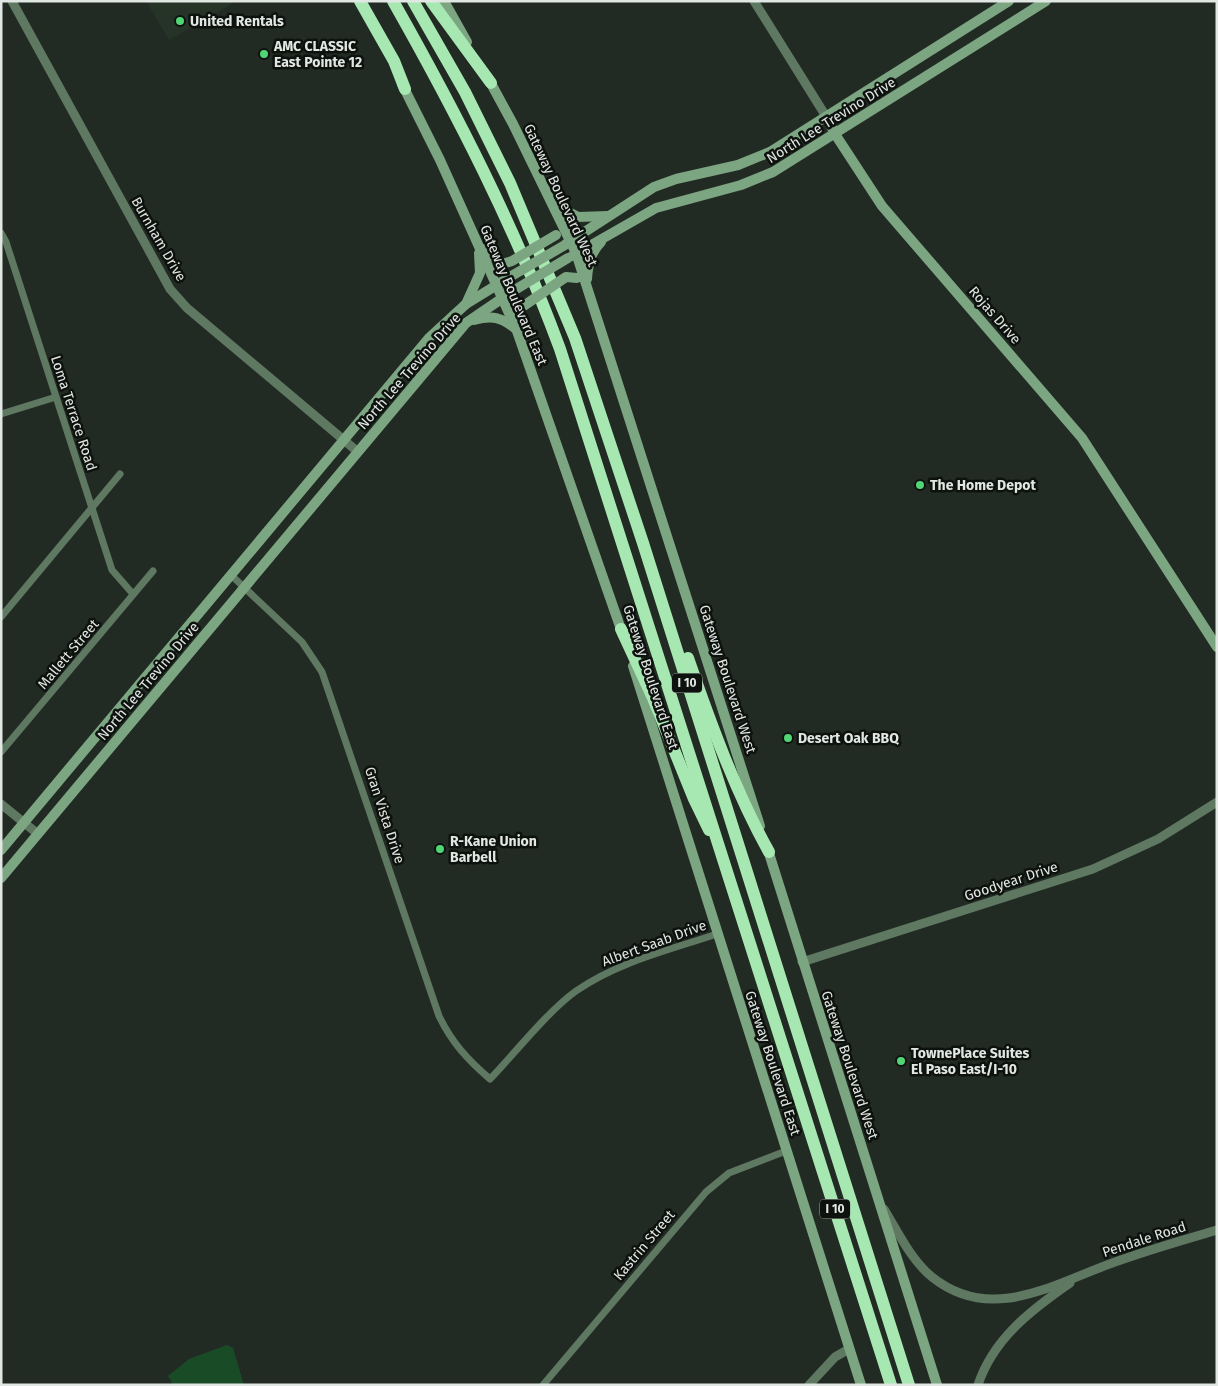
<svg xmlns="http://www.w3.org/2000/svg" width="1218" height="1386" viewBox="0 0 1218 1386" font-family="'Fira Sans',sans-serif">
<rect width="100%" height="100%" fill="#222b23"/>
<path fill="#263428" d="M146 1H237L169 40Z"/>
<path fill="#1a4b27" d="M227 1345 233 1348 244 1385H173L168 1376 189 1359Z"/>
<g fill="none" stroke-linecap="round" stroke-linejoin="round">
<g stroke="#5e7862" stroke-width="7">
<path d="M1 233 6 242 112 570 133 594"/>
<path d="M1 414 56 397"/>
<path d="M231 575 302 642 322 672 439 1016C452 1043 468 1060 490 1079 515 1053 548 1011 576 991 618 962 669 950 717 934"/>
<path d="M1 617 120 474"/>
<path d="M1 752 153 571"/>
<path d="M543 1385 706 1192 729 1173 786 1151"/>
</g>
<g stroke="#5e7862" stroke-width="9">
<path d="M12 1 170 289 187 308 358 452"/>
<path d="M754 1 827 118"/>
<path d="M1 804 38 834"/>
<path d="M802 962 1093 869 1158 839 1217 802"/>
<path d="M884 1209C898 1232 911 1260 932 1277 992 1325 1055 1283 1115 1262 1148 1250 1183 1240 1217 1230"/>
<path d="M809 1385 835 1357 849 1349"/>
<path d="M978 1385C993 1339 1031 1310 1070 1283"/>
</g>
<g stroke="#7ca582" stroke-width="10">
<path d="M444 1 467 42"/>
<path d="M488 78 513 124 576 253 760 826"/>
<path d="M402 84 440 160 517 331 623 635"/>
<path d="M827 118 835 134 882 206 1082 438 1217 647"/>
<path d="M553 204 578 217 608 216"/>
<path d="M566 244 654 187 676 179 738 165 770 152 1009 1"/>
<path d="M482 249 502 264"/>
<path d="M572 256 656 208 741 185 773 172 1046 1"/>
<path d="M587 279C588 264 591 252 601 242"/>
<path d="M466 304 480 273 479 253"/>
<path d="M474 320C492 315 501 317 516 329"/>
<path d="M633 666 861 1385"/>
<path d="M767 847 937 1385"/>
<path d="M1 850 429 338 466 304 508 278"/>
<path d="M1 878 466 323 507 295"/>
</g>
<g stroke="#a7e8b2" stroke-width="12">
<path d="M360 1 394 61 405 89"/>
<path d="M393 1C457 114 515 227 560 349L891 1385"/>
<path d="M413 1 465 92 510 183 575 338 643 543 909 1385"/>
<path d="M431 1 491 83"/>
<path d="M621 629 653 698 694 799 709 830"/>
<path d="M688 658C710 722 736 793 769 852"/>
</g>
<g stroke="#7ca582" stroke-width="10">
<path d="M502 264 512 261 556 235"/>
<path d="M508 278 565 245"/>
<path d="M513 291 568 258"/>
<path d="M519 309 566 277 577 278"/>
</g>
</g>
<g fill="#50d674" stroke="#0e120f" stroke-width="2">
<circle cx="180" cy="21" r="5"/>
<circle cx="264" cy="54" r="5"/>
<circle cx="920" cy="485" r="5"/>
<circle cx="788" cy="738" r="5"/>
<circle cx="440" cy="849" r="5"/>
<circle cx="901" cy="1061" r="5"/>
</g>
<g text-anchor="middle" stroke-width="5" stroke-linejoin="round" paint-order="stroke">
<g fill="#0e120f" stroke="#a2a7a3" stroke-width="1">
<rect x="672" y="673.5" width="30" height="19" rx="4"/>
<rect x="820" y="1199.5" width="30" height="19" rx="4"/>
</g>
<g font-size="12" font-weight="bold" fill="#e1e7e2">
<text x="687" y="687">I 10</text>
<text x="835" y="1213">I 10</text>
</g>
<g font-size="14" font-weight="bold" fill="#e1e7e2" stroke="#0e120f" text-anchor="start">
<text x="190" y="26">United Rentals</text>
<text x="274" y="51">AMC CLASSIC<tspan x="274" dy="16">East Pointe 12</tspan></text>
<text x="930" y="490">The Home Depot</text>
<text x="798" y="743">Desert Oak BBQ</text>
<text x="450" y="846">R-Kane Union<tspan x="450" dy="16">Barbell</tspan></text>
<text x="911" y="1058">TownePlace Suites<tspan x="911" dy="16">El Paso East/I-10</tspan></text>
</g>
<g font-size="14" fill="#e1e7e2" stroke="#0e120f">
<text transform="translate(831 120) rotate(-32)" y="5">North Lee Trevino Drive</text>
<text transform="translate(561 195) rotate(65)" y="5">Gateway Boulevard West</text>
<text transform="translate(159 239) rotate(60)" y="5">Burnham Drive</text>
<text transform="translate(514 295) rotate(67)" y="5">Gateway Boulevard East</text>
<text transform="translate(995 315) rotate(49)" y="5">Rojas Drive</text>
<text transform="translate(409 371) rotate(-49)" y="5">North Lee Trevino Drive</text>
<text transform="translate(74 413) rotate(72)" y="5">Loma Terrace Road</text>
<text transform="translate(68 654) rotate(-50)" y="5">Mallett Street</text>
<text transform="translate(651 677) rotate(72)" y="5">Gateway Boulevard East</text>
<text transform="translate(728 679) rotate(72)" y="5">Gateway Boulevard West</text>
<text transform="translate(148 681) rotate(-50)" y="5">North Lee Trevino Drive</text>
<text transform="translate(385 815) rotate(72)" y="5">Gran Vista Drive</text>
<text transform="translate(1011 881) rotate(-18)" y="5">Goodyear Drive</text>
<text transform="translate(654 943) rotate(-20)" y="5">Albert Saab Drive</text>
<text transform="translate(773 1063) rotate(72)" y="5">Gateway Boulevard East</text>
<text transform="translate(850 1065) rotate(72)" y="5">Gateway Boulevard West</text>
<text transform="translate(1144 1239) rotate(-18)" y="5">Pendale Road</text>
<text transform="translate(644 1245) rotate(-50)" y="5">Kastrin Street</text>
</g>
</g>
<rect width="1218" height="1386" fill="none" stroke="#e1e7e2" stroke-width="5"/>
</svg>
